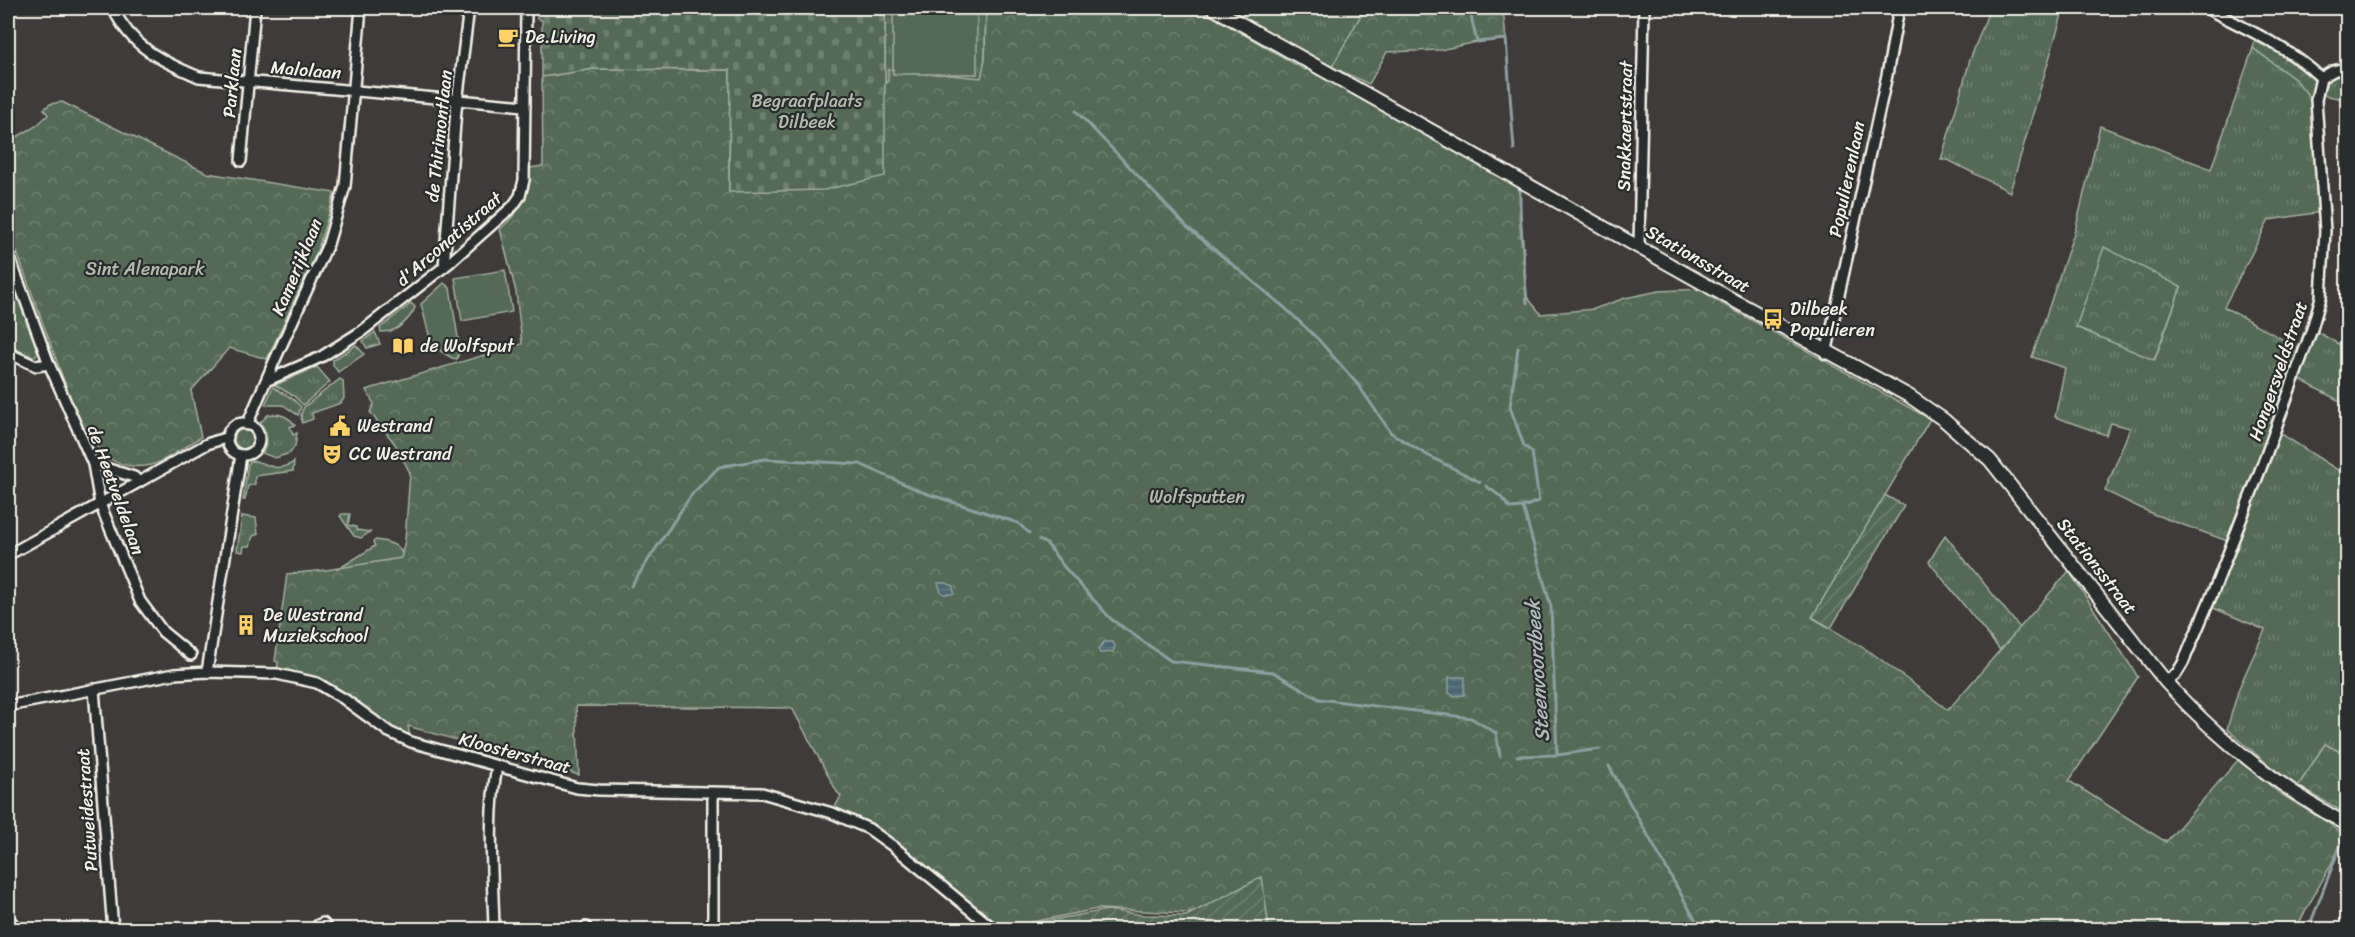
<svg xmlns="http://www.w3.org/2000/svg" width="2355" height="937" viewBox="0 0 2355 937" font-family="Sriracha,sans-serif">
<defs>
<pattern id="grass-tufts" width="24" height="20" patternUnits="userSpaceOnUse" patternTransform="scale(1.5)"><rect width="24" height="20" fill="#546a56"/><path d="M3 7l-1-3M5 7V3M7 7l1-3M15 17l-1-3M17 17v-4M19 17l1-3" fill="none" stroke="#6d806e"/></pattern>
<pattern id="forest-crowns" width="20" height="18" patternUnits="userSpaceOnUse" patternTransform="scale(1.5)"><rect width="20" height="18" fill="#546a56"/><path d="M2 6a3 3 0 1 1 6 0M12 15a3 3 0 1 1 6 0" fill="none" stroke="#6d806e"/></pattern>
<pattern id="cemetery-stones" width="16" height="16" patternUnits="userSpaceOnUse" patternTransform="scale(1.5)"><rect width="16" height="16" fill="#546a56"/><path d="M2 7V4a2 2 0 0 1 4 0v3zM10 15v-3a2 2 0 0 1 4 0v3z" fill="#6d806e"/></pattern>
<pattern id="garden-furrows" width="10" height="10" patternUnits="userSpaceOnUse" patternTransform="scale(1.5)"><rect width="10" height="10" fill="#546a56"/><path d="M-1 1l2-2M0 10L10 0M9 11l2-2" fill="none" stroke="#6d806e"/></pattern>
<pattern id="water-rules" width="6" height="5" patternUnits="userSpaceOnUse" patternTransform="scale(1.5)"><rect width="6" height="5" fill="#4c6770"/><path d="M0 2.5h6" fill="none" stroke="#667d84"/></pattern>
</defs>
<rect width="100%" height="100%" fill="#3e3b3a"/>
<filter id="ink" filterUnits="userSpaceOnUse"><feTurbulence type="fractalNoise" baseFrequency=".0167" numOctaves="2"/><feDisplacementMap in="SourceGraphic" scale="12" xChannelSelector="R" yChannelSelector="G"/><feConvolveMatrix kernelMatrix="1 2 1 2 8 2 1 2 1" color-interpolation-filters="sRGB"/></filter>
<g filter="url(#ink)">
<g fill="url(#grass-tufts)" stroke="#a4ae9f" stroke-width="1.5" fill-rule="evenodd">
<path d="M885 8H986L984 81 885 82Z"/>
<path d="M1225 8H1365L1332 67Z"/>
<path d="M1990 8H2064L2010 192 1948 160H1941L1970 60Z"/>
<path d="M2253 48 2296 80 2312 100 2321 212 2269 220 2224 307 2300 349 2272 428 2347 476V731L2340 752 2325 744 2298 786 2270 766 2227 729 2239 688 2265 630 2211 607 2236 544 2153 514 2105 491 2130 428 2111 423 2106 435 2055 417 2065 368 2032 357 2076 227 2100 126 2211 169ZM2181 287 2155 359 2076 327Z"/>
<path d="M2347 72V100L2323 95 2324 82Z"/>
<path d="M13 299H17L22 303 39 348 38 353 33 357 14 348 8 342V309Z"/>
<path d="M411 303 415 307C413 315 401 328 391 331 388 332 385 331 381 332L380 328Z"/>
<path d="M2314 330 2347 349V405L2295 377Z"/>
<path d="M375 332 380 344 367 348 363 341Z"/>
<path d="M356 345 364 354 338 372 333 365V360Z"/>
<path d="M317 367 330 382 303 405 294 396 275 385Z"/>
<path d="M340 379 343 381 344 398 341 403 312 413 313 419 302 423 301 414 304 407Z"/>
<path d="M273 387 293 399 301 407 298 415 283 405H265Z"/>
<path d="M274 414C283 414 290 418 295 425L290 427 293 435 297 433 295 446 290 453 275 458 262 453C269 443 268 432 260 423L268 415Z"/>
<circle cx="244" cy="439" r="10"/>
<path d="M251 461C268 461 273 475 294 462L293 471 255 476V484L248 486 245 500H243L248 464Z"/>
<path d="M342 514H350L348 525 356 527 357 530 370 532 361 538 354 536 340 516Z"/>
<path d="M242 516 256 518 258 534 253 536 250 546H244L243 552 237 551Z"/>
<path d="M1945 535 2020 628 2000 650 1929 562Z"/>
<path d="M376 540C391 542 400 545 405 559L335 571 375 546 373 542Z"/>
</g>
<g fill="url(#forest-crowns)" stroke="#a4ae9f" stroke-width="1.5">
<path d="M986 8H1198L1305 70 1307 69 1519 187 1527 297 1541 314 1594 309 1625 298 1659 291 1702 289 1712 294 1710 297 1930 419 1813 618 1872 653 1948 710 2069 571 2138 677 2069 781 2166 842 2239 759 2279 793 2327 822 2346 837 2299 923 2347 929 1255 930 1249 907 1187 913 1097 909 1003 928 873 824 835 807 841 796 837 792 792 708 576 706 579 775 408 726 411 742 317 683 277 674 278 662 275 661 287 574 326 570 401 558 405 540 410 473 395 444 370 412 374 404 366 390 522 344 516 292 500 229C523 209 527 198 530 168L543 166 542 77 594 69 730 70 729 192 888 81V69L981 78 985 59Z"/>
<path d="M1365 8H1503L1506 39 1477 42 1440 50 1387 52 1369 84 1332 67Z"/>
<path d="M2255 41 2294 60 2316 79 2312 100 2296 80 2253 48Z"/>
<path d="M62 102 207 173 335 193 317 252 267 359 229 348 191 391 201 437C189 444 163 463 151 465 113 473 97 450 79 422L8 228V142L36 126 48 115 44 109 50 104Z"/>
<path d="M2104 247 2181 287 2154 360 2076 327Z"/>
<path d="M2347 731V795L2340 810 2298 786 2325 744 2340 752Z"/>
</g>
<path fill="url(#cemetery-stones)" stroke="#a4ae9f" stroke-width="1.5" d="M537 8H885V176L824 190 729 192 730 70 594 69 542 77V20L537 19Z"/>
<g fill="url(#garden-furrows)" stroke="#a4ae9f" stroke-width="1.5">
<path d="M1885 495 1904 506 1831 628 1812 617Z"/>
<path d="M1262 877 1269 929 1008 928 1107 910 1144 915 1186 916Z"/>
</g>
<g fill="#546a56" stroke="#a4ae9f" stroke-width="1.5">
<rect x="893" y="8" width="84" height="66"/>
<path d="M505 270 512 312 462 321 455 278Z"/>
<path d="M444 283 450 288 460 350 457 359 452 358 432 346 421 304Z"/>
</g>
<g fill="url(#water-rules)" stroke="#8f9ea0" stroke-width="1.5">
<path d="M938 583H947L953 586 954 594H944L941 592Z"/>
<path d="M1104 642H1113L1115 646 1113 652 1100 653 1098 649Z"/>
<path d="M1449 677H1465L1464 695 1454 696 1449 693Z"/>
</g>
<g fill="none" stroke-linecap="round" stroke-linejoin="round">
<g stroke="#8f9ea0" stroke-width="3">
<path d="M1469 8 1477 42 1506 39 1514 150"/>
<path d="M1076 111 1187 227 1285 308 1318 339 1359 386 1391 433 1427 455 1480 482"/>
<path d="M1520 188V218L1527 303"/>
<path d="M1518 348 1510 407 1524 446 1532 452 1539 501 1523 507 1551 607 1557 755 1600 749"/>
<path d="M1486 486 1500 496 1510 508 1523 507"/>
<path d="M1039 540 1047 544 1065 568 1111 619 1171 661 1273 672 1319 699 1471 718 1496 733 1500 756"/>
<path d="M631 586 692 494 719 467 765 459 860 464 922 492 1018 523 1029 533"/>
<path d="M1517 756 1557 755"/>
<path d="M1609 766 1701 930"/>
<path d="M2308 930 2342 841"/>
</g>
<g stroke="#f4f1e8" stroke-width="14">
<g id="minor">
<path d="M113 8C131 47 161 61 199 77L525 106"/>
<path d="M2206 8C2244 28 2289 47 2321 78"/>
<path d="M241 161 255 8"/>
<path d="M1639 246 1644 8"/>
<path d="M8 253 49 364 93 464 100 504 140 601 163 632 191 655"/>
<path d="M444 267 456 110 469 8"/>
<path d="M8 290 11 279 15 276"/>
<path d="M8 353 36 366 49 364"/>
<path d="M1826 354 1887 75 1899 8"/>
<path d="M266 381 321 357 362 331 449 263 513 206 520 196 524 180 526 8"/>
<circle cx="243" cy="439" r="16"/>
<path d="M247 425 273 364 328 244 345 186 361 8"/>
<path d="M93 464 134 477 139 482"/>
<path d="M8 555 207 444 228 437"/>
<path d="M207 672 241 455"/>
<path d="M2166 682 2177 673 2183 663 2216 585 2266 455 2312 329 2321 297 2325 231 2316 100 2321 78 2333 71 2348 67"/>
<path d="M94 689 113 930"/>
<path d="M8 706 174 674 207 672 277 674 317 683 344 699 389 732 411 742 577 788 599 790 762 793 832 813 869 829 894 847 995 930"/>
<path d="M713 793V930"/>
<path d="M8 918 18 930"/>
<path d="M586 927 587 930"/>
<path d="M316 930 318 925 323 923 329 930"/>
<path d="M494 930C493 876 487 819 497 766"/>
</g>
</g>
<g stroke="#f4f1e8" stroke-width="16">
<path id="tertiary" d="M1213 8 1715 290 1909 396 1944 420 1990 460 2166 682C2217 739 2281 788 2348 825"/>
</g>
<use href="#minor" stroke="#2a2d2e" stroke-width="9"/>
<use href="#tertiary" stroke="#2a2d2e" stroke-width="12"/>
</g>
</g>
<defs>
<g id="cafe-bare" transform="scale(1.62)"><path d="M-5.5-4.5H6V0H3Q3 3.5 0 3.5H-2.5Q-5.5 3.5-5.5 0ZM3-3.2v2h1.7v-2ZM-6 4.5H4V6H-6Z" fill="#ffd166" stroke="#2a2d2e" stroke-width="2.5" paint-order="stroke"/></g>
<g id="bus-bare" transform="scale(1.62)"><path d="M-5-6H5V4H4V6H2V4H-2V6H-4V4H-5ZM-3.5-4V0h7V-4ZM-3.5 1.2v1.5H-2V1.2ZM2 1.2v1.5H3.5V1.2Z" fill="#ffd166" stroke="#2a2d2e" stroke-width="2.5" paint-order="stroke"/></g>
<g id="library-bare" transform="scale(1.62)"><path d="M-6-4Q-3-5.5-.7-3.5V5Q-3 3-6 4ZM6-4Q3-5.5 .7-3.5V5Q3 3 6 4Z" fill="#ffd166" stroke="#2a2d2e" stroke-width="2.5" paint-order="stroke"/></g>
<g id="civic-bare" transform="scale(1.62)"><path d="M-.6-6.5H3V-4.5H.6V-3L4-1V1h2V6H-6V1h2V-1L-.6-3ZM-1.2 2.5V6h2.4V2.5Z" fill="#ffd166" stroke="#2a2d2e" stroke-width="2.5" paint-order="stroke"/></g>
<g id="theatre-bare" transform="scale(1.62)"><path d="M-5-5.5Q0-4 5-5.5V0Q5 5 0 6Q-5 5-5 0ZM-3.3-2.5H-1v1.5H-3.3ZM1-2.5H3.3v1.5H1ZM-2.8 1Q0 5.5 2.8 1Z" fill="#ffd166" stroke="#2a2d2e" stroke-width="2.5" paint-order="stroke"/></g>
<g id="building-bare" transform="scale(1.62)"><path d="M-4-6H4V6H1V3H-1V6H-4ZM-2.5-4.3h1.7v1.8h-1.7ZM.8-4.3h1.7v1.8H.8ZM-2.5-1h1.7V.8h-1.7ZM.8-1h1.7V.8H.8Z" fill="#ffd166" stroke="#2a2d2e" stroke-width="2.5" paint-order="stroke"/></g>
</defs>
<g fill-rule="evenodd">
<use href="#cafe-bare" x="508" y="37"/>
<use href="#bus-bare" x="1773" y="319"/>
<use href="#library-bare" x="403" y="346"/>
<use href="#civic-bare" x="340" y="426"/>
<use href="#theatre-bare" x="332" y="454"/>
<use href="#building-bare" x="246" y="625"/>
</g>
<g text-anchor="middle" stroke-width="4.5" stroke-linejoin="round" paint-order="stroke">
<g font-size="18" fill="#f4f1e8" stroke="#2a2d2e" text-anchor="start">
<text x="525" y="43">De.Living</text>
<text x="1790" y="315">Dilbeek<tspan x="1790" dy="21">Populieren</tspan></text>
<text x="420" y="352">de Wolfsput</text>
<text x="357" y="432">Westrand</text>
<text x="349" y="460">CC Westrand</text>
<text x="263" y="621">De Westrand<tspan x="263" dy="21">Muziekschool</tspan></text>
</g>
<g font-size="18" fill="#f4f1e8" stroke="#2a2d2e">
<text transform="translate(306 70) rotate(5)" y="6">Malolaan</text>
<text transform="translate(232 83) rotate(-85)" y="6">Parklaan</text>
<text transform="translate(1625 126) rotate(-89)" y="6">Snakkaertstraat</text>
<text transform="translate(439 136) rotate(-84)" y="6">de Thirimontlaan</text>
<text transform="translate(1847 179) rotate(-78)" y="6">Populierenlaan</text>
<text transform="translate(449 239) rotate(-41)" y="6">d'Arconatistraat</text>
<text transform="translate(1698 259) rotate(30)" y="6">Stationsstraat</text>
<text transform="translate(297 267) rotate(-67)" y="6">Kamerijklaan</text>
<text transform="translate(2278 371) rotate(-71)" y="6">Hongersveldstraat</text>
<text transform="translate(116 490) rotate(70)" y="6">de Heetveldelaan</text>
<text transform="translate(2097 566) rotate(52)" y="6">Stationsstraat</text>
<text transform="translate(515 753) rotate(15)" y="6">Kloosterstraat</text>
<text transform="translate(87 810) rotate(-94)" y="6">Putweidestraat</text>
</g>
<g font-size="18" fill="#b4bbae" stroke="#2a2d2e">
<text x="807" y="107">Begraafplaats<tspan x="807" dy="21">Dilbeek</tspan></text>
<text x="145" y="275">Sint Alenapark</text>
<text x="1197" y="503">Wolfsputten</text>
</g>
<g font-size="20" font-style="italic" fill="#b1bab8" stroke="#2a2d2e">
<text transform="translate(1537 671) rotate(-94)" y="7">Steenvoordbeek</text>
</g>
</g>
<rect width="2355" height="937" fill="none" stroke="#2a2d2e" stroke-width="30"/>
<rect x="15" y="15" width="2325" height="907" fill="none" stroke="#f4f1e8" stroke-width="2" filter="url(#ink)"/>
</svg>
